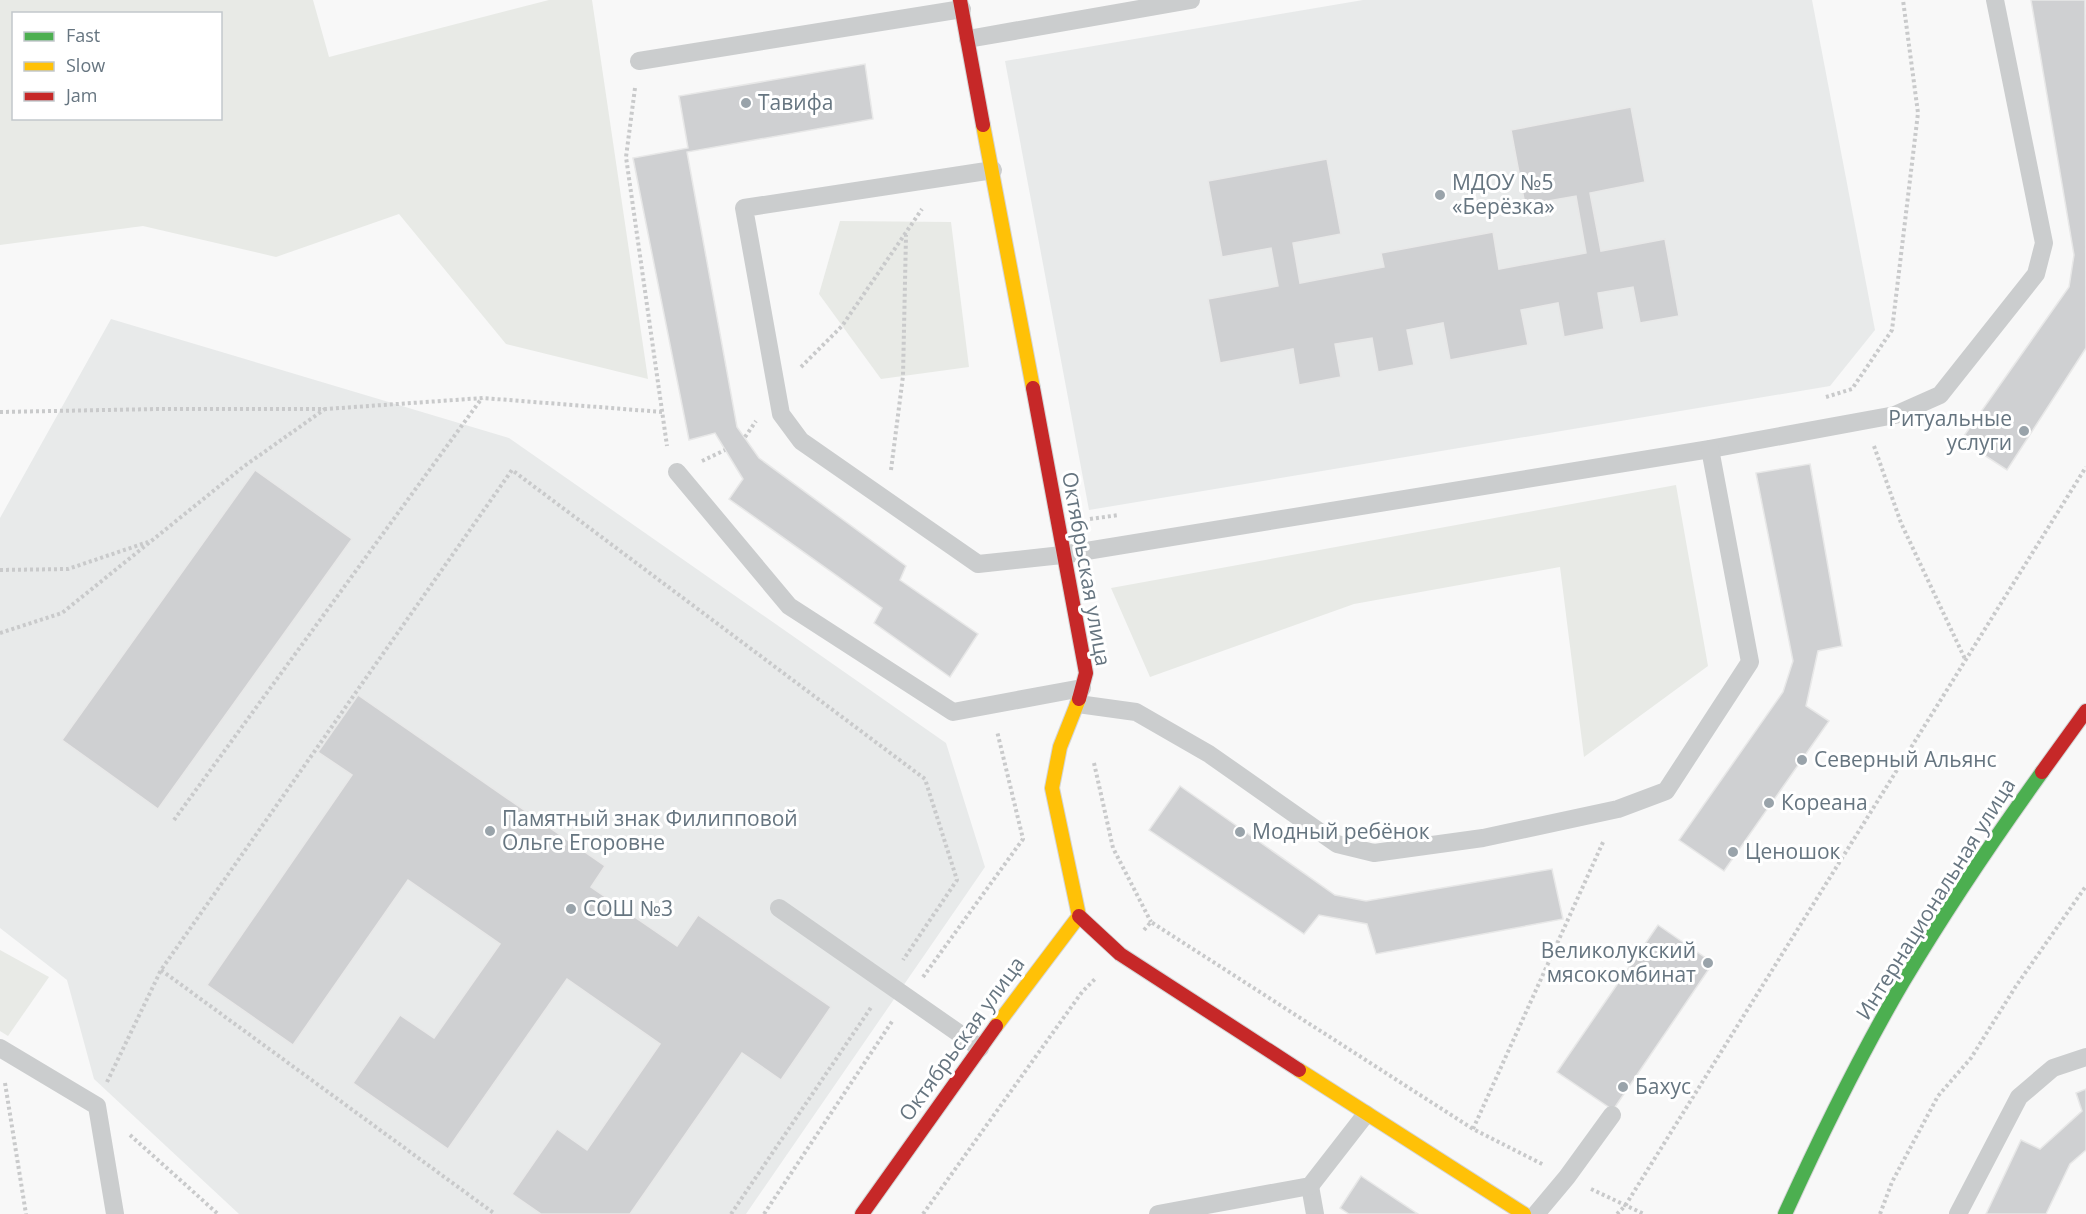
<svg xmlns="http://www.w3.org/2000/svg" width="2086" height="1214" viewBox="0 0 2086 1214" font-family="'Open Sans',sans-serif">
<rect width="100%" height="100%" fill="#f8f8f8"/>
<g fill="#e8eaea">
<path d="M1363 0H1812L1875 330 1830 386 1089 510 1005 61Z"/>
<path d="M111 319 509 438 946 743 985 867 746 1214H239L94 1079 67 980 0 928V518Z"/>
</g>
<g fill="#e8eae6" fill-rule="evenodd">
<path d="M0 0H313L329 57 549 0H592L648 379 506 344 399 214 276 257 143 226 0 245ZM14 14H220V118H14Z"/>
<path d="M840 221 951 222 969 367 881 379 819 294Z"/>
<path d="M1676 485 1708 666 1584 757 1560 567 1354 604 1150 677 1111 588Z"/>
<path d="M0 950 49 977 8 1036 0 1031Z"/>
</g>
<g fill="#cfd0d2" stroke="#e8e8e8" stroke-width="1.5">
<path d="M2031 0H2085L2086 348 2007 470 1961 440 2069 287 2074 255Z"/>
<path d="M865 64 873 119 687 152 737 427 759 458 906 566 900 580 978 634 950 677 874 623 882 608 729 499 743 479 715 433 689 440 633 158 688 148 679 96Z"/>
<path d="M1631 107 1645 182 1590 193 1601 251 1665 239 1679 316 1640 323 1633 287 1598 293 1604 329 1564 337 1558 303 1521 310 1528 345 1450 360 1443 323 1407 330 1414 365 1378 372 1372 338 1335 344 1341 377 1299 385 1293 349 1220 363 1208 299 1278 286 1271 248 1222 257 1208 181 1327 159 1341 234 1293 243 1300 283 1384 267 1381 253 1493 232 1499 269 1586 253 1576 196 1525 205 1511 130Z"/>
<path d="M1810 464 1842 646 1818 651 1806 706 1829 721 1724 871 1679 840 1783 692 1793 661 1756 473Z"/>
<path d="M255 470 352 539 158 809 62 740Z"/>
<path d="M358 695 605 866 591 887 677 946 698 915 831 1007 781 1080 742 1053 630 1214H541L512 1194 557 1129 587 1150 660 1044 567 979 448 1149 353 1083 400 1015 434 1038 500 944 408 880 293 1045 207 985 352 775 318 752Z"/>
<path d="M1180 786 1335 895 1366 901 1552 869 1563 919 1376 954 1367 924 1319 915 1304 934 1149 830Z"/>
<path d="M1658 925 1713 963 1613 1110 1557 1072Z"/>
<path d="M2086 1089V1150L2070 1164 2046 1214H1986L2021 1140 2040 1149 2082 1111 2076 1093Z"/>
<path d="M1361 1176 1418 1214H1349L1340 1208Z"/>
</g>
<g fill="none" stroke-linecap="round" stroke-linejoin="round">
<g stroke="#d4d5d6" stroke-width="16">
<path id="fast" d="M1785 1214C1821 1135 1859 1057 1903 982 1946 910 1993 840 2042 772"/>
</g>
<g stroke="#d4d5d6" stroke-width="16">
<g id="slow">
<path d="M983 125 1033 388"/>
<path d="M996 1026 1079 916 1052 788 1060 747 1079 699"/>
<path d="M1299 1070 1524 1214"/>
</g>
</g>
<g stroke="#d4d5d6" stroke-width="16">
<g id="jam">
<path d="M960 0 983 125"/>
<path d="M1033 388 1086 673 1079 699"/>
<path d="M2042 772 2086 711"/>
<path d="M1079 916 1120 954 1299 1070"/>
<path d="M862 1214 996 1026"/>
</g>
</g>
<g stroke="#c9cacb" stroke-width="4" stroke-dasharray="3 3" stroke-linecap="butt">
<path d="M635 88 626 157 667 446"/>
<path d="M801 367 842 326 922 209"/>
<path d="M1826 397 1852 389 1892 330 1918 113 1903 0"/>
<path d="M0 412 158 409H326L483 398 662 412"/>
<path d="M745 437 756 421"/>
<path d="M1874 446 1901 523 1965 659"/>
<path d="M702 461 725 450"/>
<path d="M891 470 903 376 906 235"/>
<path d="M1090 519 1119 515"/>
<path d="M0 570 68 569 148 542"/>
<path d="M0 633 62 613 243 467 325 409"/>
<path d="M1094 763 1113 848 1151 922"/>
<path d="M174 820 482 398"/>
<path d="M1144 930 1151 922 1473 1129 1544 1165"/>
<path d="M161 970 495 1214"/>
<path d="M923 977 1023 839 997 731"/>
<path d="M107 1082 161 970 512 470 925 779 957 880 903 960"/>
<path d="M5 1083 26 1214"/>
<path d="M1473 1129 1604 840"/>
<path d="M130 1135 218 1214"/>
<path d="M1591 1189 1644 1214"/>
<path d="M731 1214 872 1006"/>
<path d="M764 1214 893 1020"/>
<path d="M923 1214 1082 992 1096 978"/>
<path d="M1617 1214 1625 1206 2086 467"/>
<path d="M1880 1214 1892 1182 1938 1096 1971 1058 2016 986 2086 886"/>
</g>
<g stroke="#cbcdce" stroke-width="18">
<path d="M968 39 1191 0"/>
<path d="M639 61 962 9"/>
<path d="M993 170 744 208 781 414 801 441 978 564 1062 555 1710 449 1895 415 1940 395 2036 274 2044 243 1995 0"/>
<path d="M677 472 789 606 953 712 1082 688"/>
<path d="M1078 704 1136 712 1209 754 1337 844 1374 853 1483 838 1618 809 1666 791 1750 662 1710 449"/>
<path d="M779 908 980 1048"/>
<path d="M0 1048 97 1106 115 1214"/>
<path d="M1310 1186 1315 1214"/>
<path d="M1158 1214 1310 1186 1366 1114"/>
<path d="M1536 1214 1567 1177 1612 1115"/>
<path d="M1958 1214 2019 1097 2053 1068 2086 1057"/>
</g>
<use href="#fast" stroke="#4caf50" stroke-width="14"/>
<use href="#slow" stroke="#ffc107" stroke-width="14"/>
<use href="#jam" stroke="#c62828" stroke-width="14"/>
</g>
<g fill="#99a3aa" stroke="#fff" stroke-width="2">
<circle cx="746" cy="103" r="6"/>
<circle cx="1440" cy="195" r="6"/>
<circle cx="2024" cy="431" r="6"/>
<circle cx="1802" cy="760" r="6"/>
<circle cx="1769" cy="803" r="6"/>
<circle cx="490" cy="831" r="6"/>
<circle cx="1240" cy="832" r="6"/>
<circle cx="1733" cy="852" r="6"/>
<circle cx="571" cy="909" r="6"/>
<circle cx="1708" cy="963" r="6"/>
<circle cx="1623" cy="1087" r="6"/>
</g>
<g text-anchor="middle" stroke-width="6" stroke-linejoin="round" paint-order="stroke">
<g font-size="21" fill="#667580" stroke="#fff" text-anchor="start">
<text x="758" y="110">Тавифа</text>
<text x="1452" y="190">МДОУ №5<tspan x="1452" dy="24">«Берёзка»</tspan></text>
<text x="2012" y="426" text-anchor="end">Ритуальные<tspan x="2012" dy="24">услуги</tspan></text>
<text x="1814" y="767">Северный Альянс</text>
<text x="1781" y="810">Кореана</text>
<text x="502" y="826">Памятный знак Филипповой<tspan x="502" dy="24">Ольге Егоровне</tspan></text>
<text x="1252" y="839">Модный ребёнок</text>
<text x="1745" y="859">Ценошок</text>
<text x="583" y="916">СОШ №3</text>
<text x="1696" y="958" text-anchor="end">Великолукский<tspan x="1696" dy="24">мясокомбинат</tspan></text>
<text x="1635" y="1094">Бахус</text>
</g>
<g font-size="21" fill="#667580" stroke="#fff">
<text transform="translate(1086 569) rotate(80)" y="7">Октябрьская улица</text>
<text transform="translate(1936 899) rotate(-58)" y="7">Интернациональная улица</text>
<text transform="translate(962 1039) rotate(-54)" y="7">Октябрьская улица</text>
</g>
</g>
<rect x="12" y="12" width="210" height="108" fill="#ffffff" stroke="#c2c8cc" stroke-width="1.5"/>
<rect x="24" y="32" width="30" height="9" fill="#4caf50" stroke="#c2c8cc" stroke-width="1.5"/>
<text x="66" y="42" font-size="18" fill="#667580">Fast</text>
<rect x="24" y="62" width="30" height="9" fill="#ffc107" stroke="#c2c8cc" stroke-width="1.5"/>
<text x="66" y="72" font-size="18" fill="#667580">Slow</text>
<rect x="24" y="92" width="30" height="9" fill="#c62828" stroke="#c2c8cc" stroke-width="1.5"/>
<text x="66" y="102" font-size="18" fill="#667580">Jam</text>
</svg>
